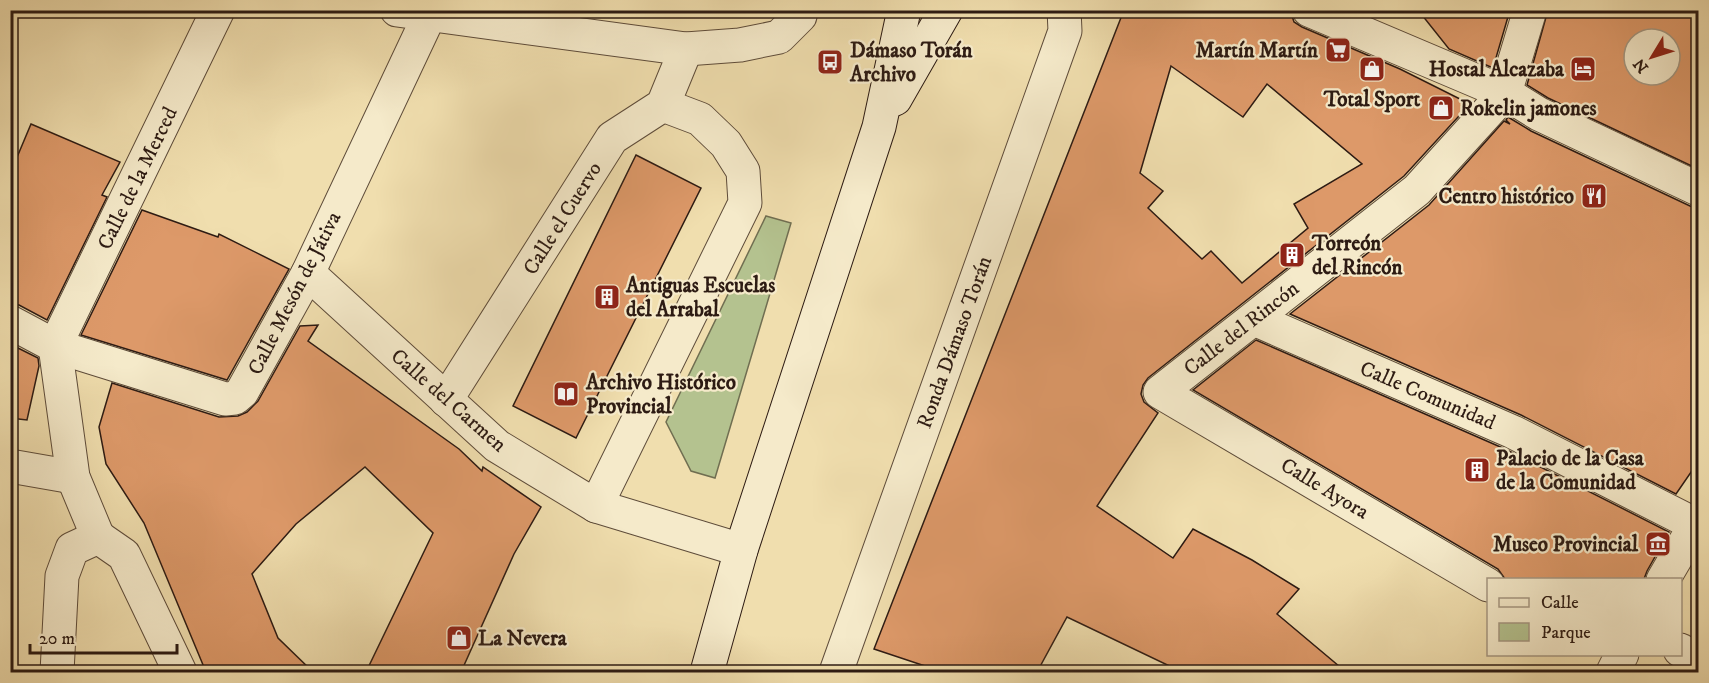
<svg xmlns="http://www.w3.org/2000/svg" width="1709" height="683" viewBox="0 0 1709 683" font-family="'IM FELL DW Pica',serif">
<rect width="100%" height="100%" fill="#f0deae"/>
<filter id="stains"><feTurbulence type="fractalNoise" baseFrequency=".00333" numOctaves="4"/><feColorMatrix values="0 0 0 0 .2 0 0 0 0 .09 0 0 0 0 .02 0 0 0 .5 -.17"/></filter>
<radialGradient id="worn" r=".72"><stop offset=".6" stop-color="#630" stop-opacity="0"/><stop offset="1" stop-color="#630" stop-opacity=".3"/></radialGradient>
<path fill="#b4c28f" stroke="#706e51" stroke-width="1.5" d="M766 216 791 223 715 478 691 471 666 422Z"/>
<g fill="#dd9969" stroke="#2d1b13" stroke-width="1.5" fill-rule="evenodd">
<path d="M1124 10H1277L1292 16 1294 22 1302 27 1400 69 1470 104 1404 176 1148 378 1143 385 1141 394 1144 402 1158 413 1097 506 1173 558 1193 529 1252 560 1299 589 1277 614 1346 672H1182L1067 617 1037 672H943L874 649ZM1171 66 1243 117 1267 84 1362 164 1294 204 1308 228 1242 283 1211 251 1202 259 1148 208 1163 191 1140 173Z"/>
<path d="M1418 10H1510L1493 68 1449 49Z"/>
<path d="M1548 10H1698V169L1548 98 1527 85ZM1634 39H1670V75H1634Z"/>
<path d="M1508 117 1531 131 1690 206 1698 208V462L1676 494 1521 415 1290 314 1429 205 1504 121 1510 124 1506 120Z"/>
<path d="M31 124 120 162 102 195 107 197 47 320 19 305 10 303V160L15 162Z"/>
<path d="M636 155 701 188 576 438 513 406Z"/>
<path d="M142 210 218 237 219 234 289 269 227 380 81 335Z"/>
<path d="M318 325 308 341 459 449 482 471 483 467 541 507 514 554 461 672H366L433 533 365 467 296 524 252 574 278 638 313 672H206L144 523 106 464 99 427 112 383 219 417 238 416 247 412 258 401 300 326Z"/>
<path d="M1256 340 1505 449 1669 532 1647 571 1644 579H1505L1498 569 1193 390Z"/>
<path d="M10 344 38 358 39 366 27 420 10 418Z"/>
</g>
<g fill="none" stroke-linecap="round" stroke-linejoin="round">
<g stroke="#5e4c3a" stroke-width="35">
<g id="street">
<path d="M397 10 686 49 740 45 779 37 800 16 801 10"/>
<path d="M1309 10 1505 93 1539 114 1698 189"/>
<path d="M308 273 497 446 596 506 741 550"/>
<path d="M1254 319 1513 432 1698 526"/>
<path d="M10 322 55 346 225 399 235 398 242 392 308 273 429 16"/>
<path d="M55 346 218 10"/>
<path d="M55 346 73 477 98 537"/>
<path d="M446 400 612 138 663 105 686 49"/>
<path d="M10 466 73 477"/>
<path d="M596 506 745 203 743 171 726 144 700 119 663 105"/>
<path d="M1663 580 1698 520"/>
<path d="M1488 585 1160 392 1417 190 1505 93 1530 10"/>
<path d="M1680 650 1698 659"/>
<path d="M57 672 62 576 72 549 98 537 124 555 180 672"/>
<path d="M836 672 1065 31 1064 10"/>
<path d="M1613 672 1622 654"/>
</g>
</g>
<g stroke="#2d1b13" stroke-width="35">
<g id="secondary">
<path d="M895 99 946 10"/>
<path d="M707 672 741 550 879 127 904 10"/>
</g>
</g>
<use href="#street" stroke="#f5eaca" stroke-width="33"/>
<use href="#secondary" stroke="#f5eaca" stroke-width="33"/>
</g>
<defs>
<g id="supermarket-square" transform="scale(1.35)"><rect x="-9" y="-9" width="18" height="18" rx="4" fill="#8f2418" stroke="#f5eaca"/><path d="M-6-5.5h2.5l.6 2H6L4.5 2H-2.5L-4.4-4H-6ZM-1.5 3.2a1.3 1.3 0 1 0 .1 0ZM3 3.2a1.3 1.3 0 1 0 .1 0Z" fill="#fff"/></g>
<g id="bus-square" transform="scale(1.35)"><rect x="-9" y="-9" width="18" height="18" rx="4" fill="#8f2418" stroke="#f5eaca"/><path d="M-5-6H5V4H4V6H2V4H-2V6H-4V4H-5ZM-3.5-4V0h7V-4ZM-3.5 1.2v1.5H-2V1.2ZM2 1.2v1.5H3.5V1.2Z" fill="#fff"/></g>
<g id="shop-square" transform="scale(1.35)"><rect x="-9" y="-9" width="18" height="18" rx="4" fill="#8f2418" stroke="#f5eaca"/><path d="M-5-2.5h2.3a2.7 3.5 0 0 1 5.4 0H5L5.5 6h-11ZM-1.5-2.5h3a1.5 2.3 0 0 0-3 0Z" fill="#fff"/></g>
<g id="hotel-square" transform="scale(1.35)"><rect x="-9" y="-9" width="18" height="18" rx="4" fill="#8f2418" stroke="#f5eaca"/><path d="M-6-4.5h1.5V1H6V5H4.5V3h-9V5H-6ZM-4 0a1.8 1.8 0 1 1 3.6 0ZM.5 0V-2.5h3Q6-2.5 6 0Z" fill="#fff"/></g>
<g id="restaurant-square" transform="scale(1.35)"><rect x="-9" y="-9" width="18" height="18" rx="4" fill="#8f2418" stroke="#f5eaca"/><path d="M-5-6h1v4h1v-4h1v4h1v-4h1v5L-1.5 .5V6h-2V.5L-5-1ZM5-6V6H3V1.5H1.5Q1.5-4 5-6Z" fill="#fff"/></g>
<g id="building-square" transform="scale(1.35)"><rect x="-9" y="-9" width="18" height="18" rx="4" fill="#8f2418" stroke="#f5eaca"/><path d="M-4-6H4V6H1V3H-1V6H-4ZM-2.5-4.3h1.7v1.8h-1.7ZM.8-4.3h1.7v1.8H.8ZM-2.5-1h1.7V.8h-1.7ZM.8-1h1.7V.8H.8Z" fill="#fff"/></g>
<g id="library-square" transform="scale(1.35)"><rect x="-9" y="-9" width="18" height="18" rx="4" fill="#8f2418" stroke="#f5eaca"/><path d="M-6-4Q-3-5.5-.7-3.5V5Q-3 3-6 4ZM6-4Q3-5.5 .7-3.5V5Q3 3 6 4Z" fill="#fff"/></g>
<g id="museum-square" transform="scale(1.35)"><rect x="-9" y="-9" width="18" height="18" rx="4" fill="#8f2418" stroke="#f5eaca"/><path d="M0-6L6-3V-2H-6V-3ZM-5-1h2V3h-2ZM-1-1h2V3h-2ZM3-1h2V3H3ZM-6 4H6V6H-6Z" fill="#fff"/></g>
</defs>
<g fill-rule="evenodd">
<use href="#supermarket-square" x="1338" y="50"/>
<use href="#bus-square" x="830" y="62"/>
<use href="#shop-square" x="1372" y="69"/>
<use href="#hotel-square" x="1583" y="69"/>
<use href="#shop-square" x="1441" y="108"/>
<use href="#restaurant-square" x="1594" y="196"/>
<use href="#building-square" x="1292" y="255"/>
<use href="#building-square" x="607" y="297"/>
<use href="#library-square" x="566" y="394"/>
<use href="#building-square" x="1477" y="470"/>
<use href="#museum-square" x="1658" y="544"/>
<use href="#shop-square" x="459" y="638"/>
</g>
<g text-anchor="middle" stroke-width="4.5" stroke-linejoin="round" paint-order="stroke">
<g font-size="21" font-weight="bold" fill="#2d1b13" stroke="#f5eaca" text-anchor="start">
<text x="850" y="57">Dámaso Torán<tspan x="850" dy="24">Archivo</tspan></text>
<text x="1318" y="57" text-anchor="end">Martín Martín</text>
<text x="1564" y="76" text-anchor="end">Hostal Alcazaba</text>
<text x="1372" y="106" text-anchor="middle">Total Sport</text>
<text x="1460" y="115">Rokelin jamones</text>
<text x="1574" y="203" text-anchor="end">Centro histórico</text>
<text x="1312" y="250">Torreón<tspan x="1312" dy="24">del Rincón</tspan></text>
<text x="626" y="292">Antiguas Escuelas<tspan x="626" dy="24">del Arrabal</tspan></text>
<text x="586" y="389">Archivo Histórico<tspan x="586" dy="24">Provincial</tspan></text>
<text x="1496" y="465">Palacio de la Casa<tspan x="1496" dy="24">de la Comunidad</tspan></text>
<text x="1638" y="551" text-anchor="end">Museo Provincial</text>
<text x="478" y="645">La Nevera</text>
</g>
<g font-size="21" fill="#2d1b13" stroke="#f5eaca">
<text transform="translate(137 178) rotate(-64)" y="7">Calle de la Merced</text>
<text transform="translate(562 218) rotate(-58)" y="7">Calle el Cuervo</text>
<text transform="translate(294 293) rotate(-63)" y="7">Calle Mesón de Játiva</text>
<text transform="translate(1241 328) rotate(-38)" y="7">Calle del Rincón</text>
<text transform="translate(954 342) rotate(-70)" y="7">Ronda Dámaso Torán</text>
<text transform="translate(1428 395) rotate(23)" y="7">Calle Comunidad</text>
<text transform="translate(449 400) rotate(41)" y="7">Calle del Carmen</text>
<text transform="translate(1325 488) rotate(31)" y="7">Calle Ayora</text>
</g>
</g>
<rect width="1709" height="683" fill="none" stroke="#f0deae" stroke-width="36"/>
<rect x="12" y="12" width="1685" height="659" fill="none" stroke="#2d1b13" stroke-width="3"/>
<rect x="18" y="18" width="1673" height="647" fill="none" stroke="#2d1b13" stroke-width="1.5"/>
<rect x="1487" y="578" width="195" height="78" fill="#f5eaca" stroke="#a59781" stroke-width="1.5"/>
<rect x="1499" y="598" width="30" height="9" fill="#f5eaca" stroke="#a59781" stroke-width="1.5"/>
<text x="1541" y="608" font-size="18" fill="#2d1b13">Calle</text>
<rect x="1499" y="623" width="30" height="18" fill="#b4c28f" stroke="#a59781" stroke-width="1.5"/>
<text x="1541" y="638" font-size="18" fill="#2d1b13">Parque</text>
<g transform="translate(1652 57) rotate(232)"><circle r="28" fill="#f5eaca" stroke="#a59781" stroke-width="1.5"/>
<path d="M0-4.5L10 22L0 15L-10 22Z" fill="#8f2418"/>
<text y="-9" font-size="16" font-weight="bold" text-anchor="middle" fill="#2d1b13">N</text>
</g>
<path d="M30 644v9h147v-9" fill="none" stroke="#2d1b13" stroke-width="3"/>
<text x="39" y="644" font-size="18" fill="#2d1b13" stroke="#f5eaca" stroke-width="4.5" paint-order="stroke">20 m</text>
<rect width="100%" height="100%" filter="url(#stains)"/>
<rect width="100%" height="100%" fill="url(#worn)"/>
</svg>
